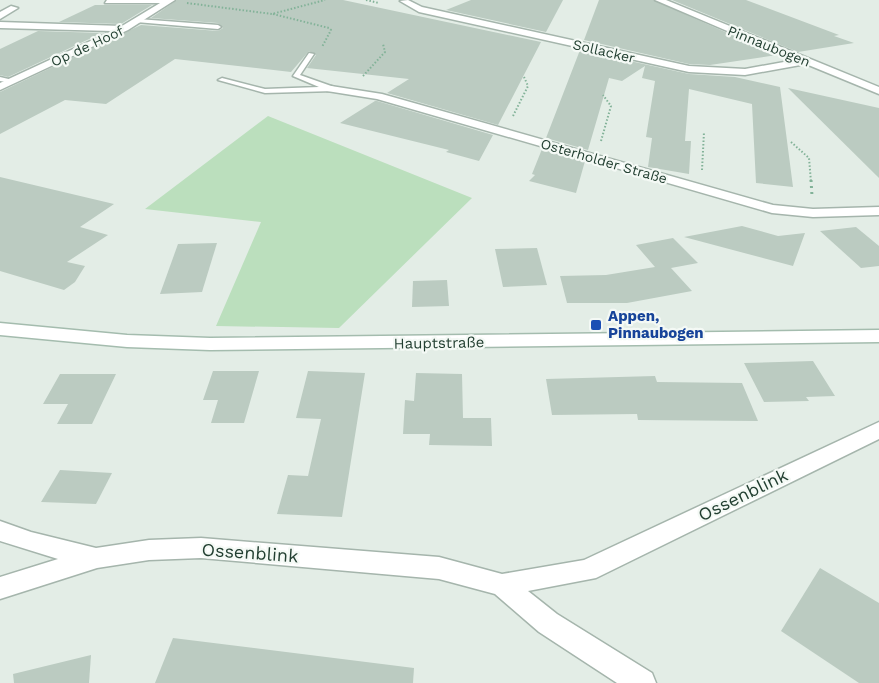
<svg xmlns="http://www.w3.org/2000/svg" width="879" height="683" viewBox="0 0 879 683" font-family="'Work Sans',sans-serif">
<rect width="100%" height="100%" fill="#e3ede6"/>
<path fill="#bbdfbd" d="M268 116 472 198 339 328 216 326 261 222 145 209Z"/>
<g fill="#bbcbc1">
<path d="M177 0H343L541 42 498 125 387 93 409 79 307 68 316 55 309 51 291 72 175 59 106 104 65 100 0 134V92L141 25 218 31 223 28 218 23 151 18Z"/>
<path d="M471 0H563L546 32 446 10Z"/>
<path d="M599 0H653L777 55 710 65 689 64 584 40Z"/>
<path d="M672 0H746L839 35 834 36 854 43 798 52Z"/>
<path d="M95 5H152L121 24 59 22Z"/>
<path d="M38 31 102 33 8 77 0 75V49Z"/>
<path d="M580 50 689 74 735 77 780 87 793 187 756 183 752 104 689 89 685 141H691L689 174 648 167 652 138 646 137 655 81 642 78 645 66 622 81 609 78 588 150 546 138Z"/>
<path d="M788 88 879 108V178Z"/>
<path d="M375 101H377L493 135 479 161 446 152 449 150 340 123Z"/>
<path d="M542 149 585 161 576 193 529 181 535 175 532 174Z"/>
<path d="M0 177 114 204 80 227 108 235 67 262 85 266 75 282 64 290 0 271Z"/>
<path d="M742 226 778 236 805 233 793 266 684 237Z"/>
<path d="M856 227 879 246V266L861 268 820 231Z"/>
<path d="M673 238 698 263 671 268 692 291 627 303H567L560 276 606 275 655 267 636 245Z"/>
<path d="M217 243 202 292 160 294 178 244Z"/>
<path d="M537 248 547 285 503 287 495 249Z"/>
<path d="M447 280 449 306 412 307 413 281Z"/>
<path d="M813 361 835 396 806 397 809 401 764 402 744 363Z"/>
<path d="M213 371H259L244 423H211L218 400H203Z"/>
<path d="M308 371 365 373 342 517 277 514 288 475 308 476 321 419 296 418Z"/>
<path d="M416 373 462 374 463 418H491L492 446 429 445 430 434H403L405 400 414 401Z"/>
<path d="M60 374H116L92 424H57L68 404H43Z"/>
<path d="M655 376 657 382 742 383 758 421 638 420 637 414 552 415 546 379Z"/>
<path d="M60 470 112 473 96 504 41 502Z"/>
<path d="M820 568 879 603V683H859L781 631Z"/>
<path d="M173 638 414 668 413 683H155Z"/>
<path d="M91 655 89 683H14L13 674Z"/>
</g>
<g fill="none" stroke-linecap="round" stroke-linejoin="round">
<g stroke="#a5b5ac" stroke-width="3">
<g id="lane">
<path d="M107 0H169L170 1 167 3H105Z"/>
<path d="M138 19 218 25 221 27 218 29 136 22Z"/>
<path d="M309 53 314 54 300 75 334 87V91L265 93 218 80 222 78 265 89 319 87 293 76Z"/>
<path d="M0 77 17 81 13 83 0 81Z"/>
</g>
</g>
<g stroke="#a5b5ac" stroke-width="3">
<g id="street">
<path d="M165 0H175L128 30 0 90V83L112 31 0 28V22L122 26Z"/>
<path d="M408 0 422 7 689 66 745 69 795 60 655 0H666L879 87V94L806 64 745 75 689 72 419 12 400 1Z"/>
<path d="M11 6 18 8 0 19V12Z"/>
<path d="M331 86 382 94 773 205 813 209 879 207V215L813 217 772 213 377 99 327 91 326 89Z"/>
<path d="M879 422V439L596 578 528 591 557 614 652 673 656 683H617L539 632 495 594 439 579 201 558 149 560 97 568 0 599V577L58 559 0 541V521L31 532 96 548 149 540 201 538 439 557 502 574 584 560Z"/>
</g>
</g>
<g stroke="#a4bcae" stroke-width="3">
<path id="secondary" d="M0 323 127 335 210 338 879 330V342L210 350 127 347 0 335Z"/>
</g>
<g stroke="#82b298" stroke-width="2" stroke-dasharray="1.5 2" stroke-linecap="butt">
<path d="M366 0 379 3"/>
<path d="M187 3 272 14 325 0"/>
<path d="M273 14 329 28 331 30 322 47"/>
<path d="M363 76 385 52 383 44"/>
<path d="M513 116 528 86 524 77"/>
<path d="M601 141 611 106 603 95"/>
<path d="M791 142 809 158 811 182"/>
<path d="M702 170 704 132"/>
</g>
<path stroke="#82b298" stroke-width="3" stroke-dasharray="2 4" stroke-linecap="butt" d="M811 180 812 196"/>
<use href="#lane" fill="#fff" fill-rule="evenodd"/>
<use href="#street" fill="#fff" fill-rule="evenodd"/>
<use href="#secondary" fill="#fff" fill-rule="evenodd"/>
</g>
<rect fill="#1a4fb4" stroke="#f4f9f5" stroke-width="2" x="590" y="319" width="12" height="12" rx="3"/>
<g text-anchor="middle" stroke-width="4.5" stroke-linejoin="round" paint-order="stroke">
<g font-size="14" fill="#223f31" stroke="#f4f9f5">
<text transform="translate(87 46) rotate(-25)" y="5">Op de Hoof</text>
<text transform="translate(769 46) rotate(22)" y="5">Pinnaubogen</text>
<text transform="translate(604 51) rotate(13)" y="5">Sollacker</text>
<text transform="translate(604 161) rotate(16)" y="5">Osterholder Straße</text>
</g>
<g font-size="15" font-weight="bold" fill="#164399" stroke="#f4f9f5" text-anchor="start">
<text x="608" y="321">Appen,<tspan x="608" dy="17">Pinnaubogen</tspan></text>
</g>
<g font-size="15" fill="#223f31" stroke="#f4f9f5">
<text transform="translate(439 343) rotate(-1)" y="5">Hauptstraße</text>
</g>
<g font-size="18" fill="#223f31" stroke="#f4f9f5">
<text transform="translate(743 495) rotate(-26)" y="6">Ossenblink</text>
<text transform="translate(250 553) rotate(4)" y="6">Ossenblink</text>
</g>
</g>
</svg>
